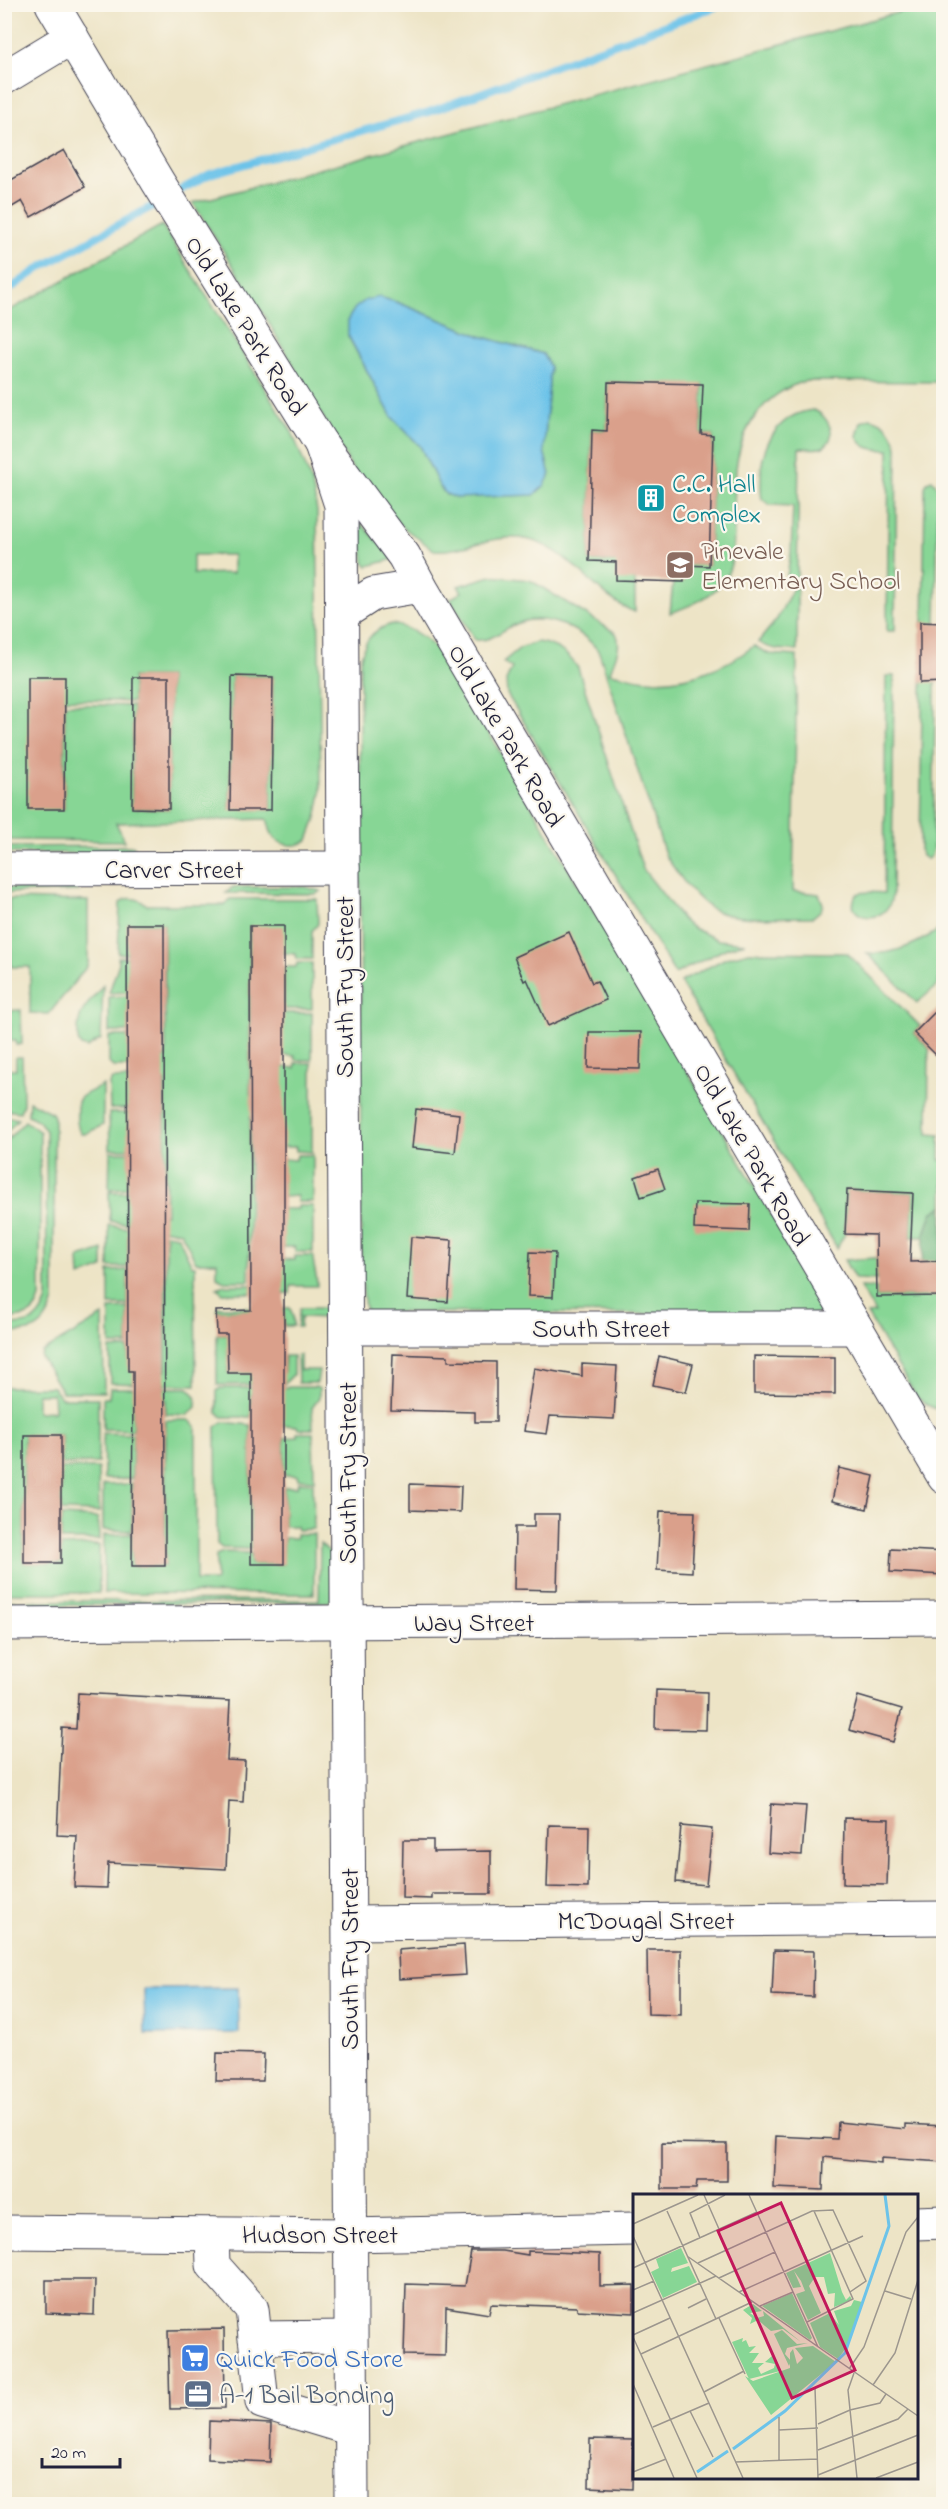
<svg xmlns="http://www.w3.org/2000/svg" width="948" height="2509" viewBox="0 0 948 2509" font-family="'Indie Flower',sans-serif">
<rect width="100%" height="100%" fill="#fbf7ec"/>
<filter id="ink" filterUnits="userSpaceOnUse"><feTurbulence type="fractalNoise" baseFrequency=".0167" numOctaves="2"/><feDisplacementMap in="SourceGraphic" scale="12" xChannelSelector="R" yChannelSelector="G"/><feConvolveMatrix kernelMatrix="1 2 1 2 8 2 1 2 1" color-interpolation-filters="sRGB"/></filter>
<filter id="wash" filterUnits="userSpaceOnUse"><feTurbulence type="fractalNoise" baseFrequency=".008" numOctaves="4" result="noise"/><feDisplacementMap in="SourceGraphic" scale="24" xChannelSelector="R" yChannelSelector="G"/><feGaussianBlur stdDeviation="1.35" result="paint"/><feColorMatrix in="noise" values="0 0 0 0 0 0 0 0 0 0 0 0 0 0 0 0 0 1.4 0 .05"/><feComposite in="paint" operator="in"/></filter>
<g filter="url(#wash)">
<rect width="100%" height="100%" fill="#ede4c6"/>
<g fill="#87d695" stroke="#547c68" stroke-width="1.5" fill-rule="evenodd">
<path d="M926 5H943V382L806 381C788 386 772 396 760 410 730 446 735 488 734 532 733 549 734 565 724 580 711 598 690 606 670 613L673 582 684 581V565H709L713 435 701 434 703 385 608 382 607 431 592 430 589 561 616 562 635 581V612C591 595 569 544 520 538 491 535 463 552 434 550L404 528 366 492 266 318 193 203ZM379 297 399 303 480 336 543 354 550 367 544 451 550 475 534 495 469 496 446 495 439 485 420 446 392 417 348 336Z"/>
<path d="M162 225 292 432 312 483 317 511 321 793 316 819 308 840C297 848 279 847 272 834 269 829 269 823 267 819L116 823 125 841 5 840V809H7L5 313ZM193 555H233V573L193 574ZM232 676 273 677 271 810 230 809ZM133 677H169V809L132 808 133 706 65 704 64 809 28 808 65 699 133 702Z"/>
<path d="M813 410C827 414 840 437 823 447 816 450 806 448 799 448L797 582 786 581 791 553 793 506 770 505 762 499C760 491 761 483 761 475 762 443 779 414 813 410Z"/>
<path d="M870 418C886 421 893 432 897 447L895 631H887L889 450C876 449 863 451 857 436L861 422Z"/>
<path d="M932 480 938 487 933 849 931 856 927 859 922 856 920 849 925 487 927 482Z"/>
<path d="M360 522 394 559 368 566 364 563Z"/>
<path d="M491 576 530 580 616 633C623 648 613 659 610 673 622 675 634 679 647 680 683 684 725 668 754 646L769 654 797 656 793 891 819 894 823 904 821 910 813 917C785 916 735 923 712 909 692 897 679 874 666 857L663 848 599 652C582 628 542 611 514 625 500 631 491 642 475 640L450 599 462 592 458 586Z"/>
<path d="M797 587V650C784 650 769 650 758 642L777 619 793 588Z"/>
<path d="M392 624C417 629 430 641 446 660L825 1306 822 1311 815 1315 369 1312 365 1309 361 1272 360 662C364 641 371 630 392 624Z"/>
<path d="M537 642C556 645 567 652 578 668L643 869 682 919 691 927 718 940 745 943 727 948 675 974 507 694 506 681 512 668 503 662 520 648Z"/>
<path d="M886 676H894L892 896C888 925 848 921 854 900 855 896 856 894 860 893 867 891 877 893 884 893Z"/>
<path d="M134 846 137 853H5L4 847Z"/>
<path d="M233 887H305L321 891 316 894 226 893Z"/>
<path d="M4 888H74L79 891 5 893Z"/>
<path d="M9 899 88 901V965L49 1014 30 1013V967H11Z"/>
<path d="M230 899H317L318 924 312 931V959H296L295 954 284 953 250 926V1094H283V1067L295 1068 296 1063H312V1152L296 1151V1147H283V1117H250L249 1281H224L217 1277V1262H196L181 1232 110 1221 109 1192H129L130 1215 166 1214 165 1081 129 1080V1109H110L109 1084 112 1079H139V1067H113L109 1063V1036H128L129 1058 166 1057 164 924H128V954L118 953 120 903C127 895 140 899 147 905H225Z"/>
<path d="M939 930V984L917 1003 867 953C893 956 918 943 939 930Z"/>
<path d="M749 952 847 953 920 1026 914 1033 929 1048 928 1134 940 1135V1160H944L943 1206 932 1213 924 1237H911L913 1193 847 1190 845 1234 837 1248 680 982 726 958Z"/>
<path d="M118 957H128V992L109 993 119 963Z"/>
<path d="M297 963H312V1009H284V967H296Z"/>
<path d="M103 985 101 1039 87 1048 81 1046C77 1041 78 1038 78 1032 78 1008 90 1004 103 985Z"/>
<path d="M128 996V1032H109V997Z"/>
<path d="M21 1010 22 1044 16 1045V1041H10V1024L5 1023V1011Z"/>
<path d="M283 1013H312V1060H296L295 1056 283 1055Z"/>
<path d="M16 1057H22L23 1104 20 1112 5 1110V1069H16Z"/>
<path d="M103 1085V1125L85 1134H81C76 1127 75 1105 80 1098 85 1093 97 1089 103 1085Z"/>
<path d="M29 1101 52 1113 54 1117V1301C44 1330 34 1333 5 1333V1325C29 1325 39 1324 47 1299L46 1131 39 1121 28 1115Z"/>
<path d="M109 1113H129V1149H110Z"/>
<path d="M5 1116 18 1119 5 1134 4 1116Z"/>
<path d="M25 1121 40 1132V1297C36 1317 23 1318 5 1318V1142Z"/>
<path d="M110 1152H129V1188L109 1189Z"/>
<path d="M297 1155H313V1202H297V1196L283 1197V1159L296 1160Z"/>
<path d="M298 1206H313V1252H296L295 1247H283V1209H298Z"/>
<path d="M109 1225 178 1236 192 1266H195L196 1385 110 1383V1349L128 1348 129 1371H166V1237H128V1267H109Z"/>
<path d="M103 1250V1268L80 1277 79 1258Z"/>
<path d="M295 1256H313C313 1267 317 1275 317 1286H291L290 1293H223L217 1288 225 1285H283V1259L295 1260Z"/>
<path d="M874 1258 922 1262H877V1280L855 1279 844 1260Z"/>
<path d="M128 1270V1305H109V1271Z"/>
<path d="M860 1287 877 1288V1297L941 1296 944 1310 943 1412 925 1404 916 1396 867 1314 875 1313Z"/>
<path d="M217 1307 290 1308 293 1316V1326H284V1310L217 1311Z"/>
<path d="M128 1308V1345H110V1309Z"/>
<path d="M300 1308H325L333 1314 330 1318 301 1317 300 1327H297Z"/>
<path d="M103 1316 104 1392H62L41 1357 42 1352Z"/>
<path d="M217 1334H247L228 1350V1373L284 1372 285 1356H293V1375L284 1384 217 1385Z"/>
<path d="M297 1355H300V1370H319L317 1383H298Z"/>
<path d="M4 1387H53L61 1398H98V1463L61 1464V1435H24V1563H61V1546L99 1545V1593H5ZM37 1394H53L54 1411 37 1412Z"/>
<path d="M316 1387 319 1389V1398L312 1408 313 1429H298L297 1426 284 1425 251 1395V1417H223L217 1413V1391L220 1388Z"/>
<path d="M110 1388H188L196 1396V1407L188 1415 166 1414V1399H133V1430L103 1429V1398H109Z"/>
<path d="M166 1420H189L196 1426V1581H216V1555L223 1552 251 1553V1564H283L284 1538H296V1534H314V1594L104 1593V1535L132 1534V1566H165Z"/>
<path d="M223 1422 251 1425V1549L222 1548 217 1544 216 1427Z"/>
<path d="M103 1433 133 1434 132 1479H104Z"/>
<path d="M297 1433H313L314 1480 298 1479 297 1475H284V1438L297 1437Z"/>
<path d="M61 1468H98L99 1512 61 1511Z"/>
<path d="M298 1482 313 1483 314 1529 297 1530 296 1526H284V1487H297Z"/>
<path d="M132 1484V1531L103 1530V1485Z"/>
<path d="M61 1516 98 1518 99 1540H61Z"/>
<path d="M320 1543 334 1556 333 1597 329 1602 5 1606 4 1601 319 1600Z"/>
</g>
<path fill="#6db77e" stroke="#486c5c" stroke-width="1.5" d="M943 1206V1310L940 1262H922L924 1237 932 1213Z"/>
<g fill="#6cc3e9" stroke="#477292" stroke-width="1.5">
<path d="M379 297 399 303 480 336 543 354 550 367 544 451 550 475 544 486 534 495 457 498 446 494 439 485 420 446 392 417 348 335V319L355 308 366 300Z"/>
<path d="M238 1988 239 2033 145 2034 144 1989Z"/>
</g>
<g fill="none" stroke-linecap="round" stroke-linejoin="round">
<g stroke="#6cc3e9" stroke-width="8">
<path d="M173 194 210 174 429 112 723 4"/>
<path d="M4 293 40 268 160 202"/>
</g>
</g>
<g id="blocks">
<g fill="#daa08b">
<path d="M64 150 85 187 31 217 22 201 4 212V184Z"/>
<path d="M608 382 703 384 701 434 713 435 709 566 684 565V582L616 580V562L589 561 592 430 607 431Z"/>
<path d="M920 622 944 623V682L920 683Z"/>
<path d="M232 676 273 677 271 810H230Z"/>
<path d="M28 677H65L64 809H28Z"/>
<path d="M133 677H169V809L132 808Z"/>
<path d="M127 924H164L165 1566H132L133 1371H128Z"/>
<path d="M250 926H284V1564H251V1373H228L227 1334H217L216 1311 251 1310Z"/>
<path d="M569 932 592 983 597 981 606 1000 548 1026 527 979 524 981 514 957Z"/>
<path d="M944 1003V1063L914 1033Z"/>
<path d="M589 1032H641L640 1069 588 1068Z"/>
<path d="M416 1109 459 1114 455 1153 412 1148Z"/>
<path d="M658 1169 665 1189 641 1197 635 1177Z"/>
<path d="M847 1190 913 1193 910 1262 940 1261 941 1296 877 1297 876 1235 845 1234Z"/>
<path d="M695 1203 750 1204 749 1231 694 1229Z"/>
<path d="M411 1237 452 1240 448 1302 407 1299Z"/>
<path d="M530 1252 555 1253 553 1297 528 1296Z"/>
<path d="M393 1354 448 1356V1361L496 1362V1422H475V1412L391 1410Z"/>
<path d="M659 1356 693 1364 686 1392 653 1385Z"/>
<path d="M754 1356 835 1357V1394L754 1393Z"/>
<path d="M582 1364 617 1366 614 1419 550 1416 547 1434 524 1431 534 1368 582 1376Z"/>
<rect x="24" y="1435" width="37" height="128"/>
<path d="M839 1468 874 1476 867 1509 832 1501Z"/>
<path d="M410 1484 461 1486 460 1512 410 1510Z"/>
<path d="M660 1511 695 1512 692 1572 657 1570Z"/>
<path d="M534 1514H559L557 1590 514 1589 515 1527H534Z"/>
<path d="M891 1549 944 1552V1575L890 1572Z"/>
<path d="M656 1690 707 1692 706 1730 655 1729Z"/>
<path d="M78 1693 230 1701 227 1760 245 1761 243 1802 229 1801 226 1869 108 1863 107 1888 74 1887 77 1836 57 1835 62 1728 76 1729Z"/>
<path d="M858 1696 902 1709 893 1742 849 1730Z"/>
<path d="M771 1804 806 1806 802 1855 768 1853Z"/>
<path d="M844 1818 889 1819 887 1885 843 1884Z"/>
<path d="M549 1825 589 1826 588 1888 547 1887Z"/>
<path d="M681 1826 712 1829 706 1885 676 1882Z"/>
<path d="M403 1840H433V1852L491 1851V1894H432V1899L402 1898Z"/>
<path d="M464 1945 466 1975 399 1979 398 1950Z"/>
<path d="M647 1950H681V2015L648 2014Z"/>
<path d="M774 1950 814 1951 813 1997 772 1995Z"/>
<path d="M217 2053 264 2054 263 2081H216Z"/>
<path d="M838 2122 905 2129V2124L944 2126V2162L881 2158V2163L824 2157 823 2190 774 2188 776 2136 837 2139Z"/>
<path d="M662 2143 727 2144V2181H697L696 2189H662Z"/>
<path d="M471 2251H503L528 2255V2251L600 2254V2286L634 2285V2313L577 2310V2307L491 2304 489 2314 446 2307 445 2356 404 2355 406 2284 465 2286Z"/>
<path d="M46 2280H95L94 2315 46 2313Z"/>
<path d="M224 2329 225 2408 170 2409 168 2330Z"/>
<path d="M209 2421 271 2424 270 2462 208 2459Z"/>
<path d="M590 2439 633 2440 632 2489 589 2487Z"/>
</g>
</g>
</g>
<g filter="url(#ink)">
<use href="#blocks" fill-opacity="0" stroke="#403f50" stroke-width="1.5"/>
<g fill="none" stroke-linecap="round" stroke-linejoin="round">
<g stroke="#403f50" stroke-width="35">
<g id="minor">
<path d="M52 4 158 182 321 444 404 556 420 586 944 1477"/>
<path d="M4 78 72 37"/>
<path d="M321 444 341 505 352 2504"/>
<path d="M342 614 373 594 420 586"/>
<path d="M4 869 343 868"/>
<path d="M346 1328H856"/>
<path d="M4 1624 944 1618"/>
<path d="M349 1923 944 1918"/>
<path d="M916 2223 944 2222"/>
<path d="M4 2232 349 2235 634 2229"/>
<path d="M212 2234 213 2265 252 2309 262 2402 351 2429"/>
<path d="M255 2338 350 2337"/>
</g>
</g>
<use href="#minor" stroke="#fff" stroke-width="33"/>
</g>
</g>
<defs>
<g id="building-square" transform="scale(1.5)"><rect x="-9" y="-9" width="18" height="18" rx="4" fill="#0f9aa8" stroke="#fbf7ec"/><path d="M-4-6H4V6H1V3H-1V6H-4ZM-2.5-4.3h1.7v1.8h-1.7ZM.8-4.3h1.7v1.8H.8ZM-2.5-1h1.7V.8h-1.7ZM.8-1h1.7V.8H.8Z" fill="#fff"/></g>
<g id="school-square" transform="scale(1.5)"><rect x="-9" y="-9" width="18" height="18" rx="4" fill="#8d6e63" stroke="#fbf7ec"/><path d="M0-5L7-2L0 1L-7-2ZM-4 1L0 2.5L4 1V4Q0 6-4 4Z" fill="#fff"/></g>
<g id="supermarket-square" transform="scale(1.5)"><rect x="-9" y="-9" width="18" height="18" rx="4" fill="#3f7fe0" stroke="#fbf7ec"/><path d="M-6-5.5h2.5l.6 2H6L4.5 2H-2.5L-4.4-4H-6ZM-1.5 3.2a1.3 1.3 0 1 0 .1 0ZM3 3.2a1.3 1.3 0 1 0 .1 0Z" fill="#fff"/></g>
<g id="office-square" transform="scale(1.5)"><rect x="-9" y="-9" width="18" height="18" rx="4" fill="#5c6f8a" stroke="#fbf7ec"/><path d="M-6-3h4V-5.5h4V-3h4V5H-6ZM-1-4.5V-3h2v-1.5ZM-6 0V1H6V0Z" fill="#fff"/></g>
</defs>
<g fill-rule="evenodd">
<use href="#building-square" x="651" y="498"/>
<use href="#school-square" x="680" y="565"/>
<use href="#supermarket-square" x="195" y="2358"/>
<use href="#office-square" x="198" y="2394"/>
</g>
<g text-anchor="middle" stroke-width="4.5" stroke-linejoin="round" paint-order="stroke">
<g font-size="26" fill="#22223b" stroke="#fbf7ec">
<text transform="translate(247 325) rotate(58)" y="9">Old Lake Park Road</text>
<text transform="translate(507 735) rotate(60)" y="9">Old Lake Park Road</text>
<text x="174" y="878">Carver Street</text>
<text transform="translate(344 987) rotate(-90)" y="9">South Fry Street</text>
<text transform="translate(753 1154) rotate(60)" y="9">Old Lake Park Road</text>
<text x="601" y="1337">South Street</text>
<text transform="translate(347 1473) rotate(-90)" y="9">South Fry Street</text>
<text x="474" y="1631">Way Street</text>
<text x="646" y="1929">McDougal Street</text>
<text transform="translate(349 1959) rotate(-90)" y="9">South Fry Street</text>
<text x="320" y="2243">Hudson Street</text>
</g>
<g font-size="26" fill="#0d838f" stroke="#fbf7ec" text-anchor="start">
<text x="672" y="492">C.C. Hall<tspan x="672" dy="30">Complex</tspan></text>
</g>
<g font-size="26" fill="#785e54" stroke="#fbf7ec" text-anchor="start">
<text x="701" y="559">Pinevale<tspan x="701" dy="30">Elementary School</tspan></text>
</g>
<g font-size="26" fill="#366cbe" stroke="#fbf7ec" text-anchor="start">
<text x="216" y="2367">Quick Food Store</text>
</g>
<g font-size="26" fill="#4e5e75" stroke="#fbf7ec" text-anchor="start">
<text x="219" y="2403">A-1 Bail Bonding</text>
</g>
</g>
<g transform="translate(633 2194)">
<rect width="285" height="285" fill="#ede4c6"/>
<path d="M48 54 55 69 39 74 38 78 56 72 64 88 30 104 18 78 26 74 23 65ZM197 59 209 98 213 106 217 102 219 106 201 113 202 99 195 100 191 83H182L176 92 188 119 175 126 163 100 172 97 168 87 161 77 168 93 160 94 153 79ZM159 99 179 144 177 146 129 112ZM221 106 229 108 215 151 205 165 187 153 177 129 197 119 206 131 201 117 218 112ZM120 110 129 117 117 119 124 124 131 122 130 117 168 148 150 135 138 137 125 126 117 130 119 124 110 116ZM149 136 164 150 175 149 154 154 152 160 158 167 156 172 141 140ZM110 144 109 148 113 146 116 153 123 152 116 159H126L119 169H131L125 174 128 180 141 174 142 170 132 168 139 162 147 177 116 185 99 148ZM180 152 203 168 138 221 112 182 120 187 157 174V159L160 155 164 170 170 164 162 154Z" fill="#87d695"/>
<path fill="none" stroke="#6cc3e9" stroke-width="3" d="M100 255 152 217 212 159 256 32 252 1M64 278 95 257"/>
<path fill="none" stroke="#9c968e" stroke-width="1.5" d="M71 1 86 35M116 1 185 153M34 17 83 125M157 27 175 68M0 30 65 1M0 42 110 284M67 44 57 19 92 1M54 62 285 222M65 69 179 17 200 16 233 87 217 98M0 74 124 18M86 84 142 58M0 96 21 87M252 97 278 105M106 98 230 42M127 112 160 98M55 114 73 105M0 119 83 82M86 124 112 180M174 128 220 105 181 17M0 141 37 124M0 143 64 284M8 160 119 108M216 175 231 153 273 38 285 23M221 179 215 196 224 284M0 190 41 284M240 191 262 159 285 86M182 194 185 284M71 198 111 177M57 217 80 263M146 223V267M185 230 217 216 247 209 253 200M20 233 76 209M146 236 185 234M185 256 265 225 275 215M102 268 185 265M0 278 33 265M185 281 285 241M243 284 285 268"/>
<path fill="#c2185b" fill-opacity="0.15" stroke="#c2185b" stroke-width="3" d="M148 9 222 176 159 204 85 37Z"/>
<rect width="285" height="285" fill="none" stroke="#22223b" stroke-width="3"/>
</g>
<rect width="948" height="2509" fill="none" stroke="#fbf7ec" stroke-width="24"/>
<path d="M42 2458v9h78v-9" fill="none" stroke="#22223b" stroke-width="3"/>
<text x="51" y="2458" font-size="18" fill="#22223b" stroke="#fbf7ec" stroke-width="4.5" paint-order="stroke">20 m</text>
</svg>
